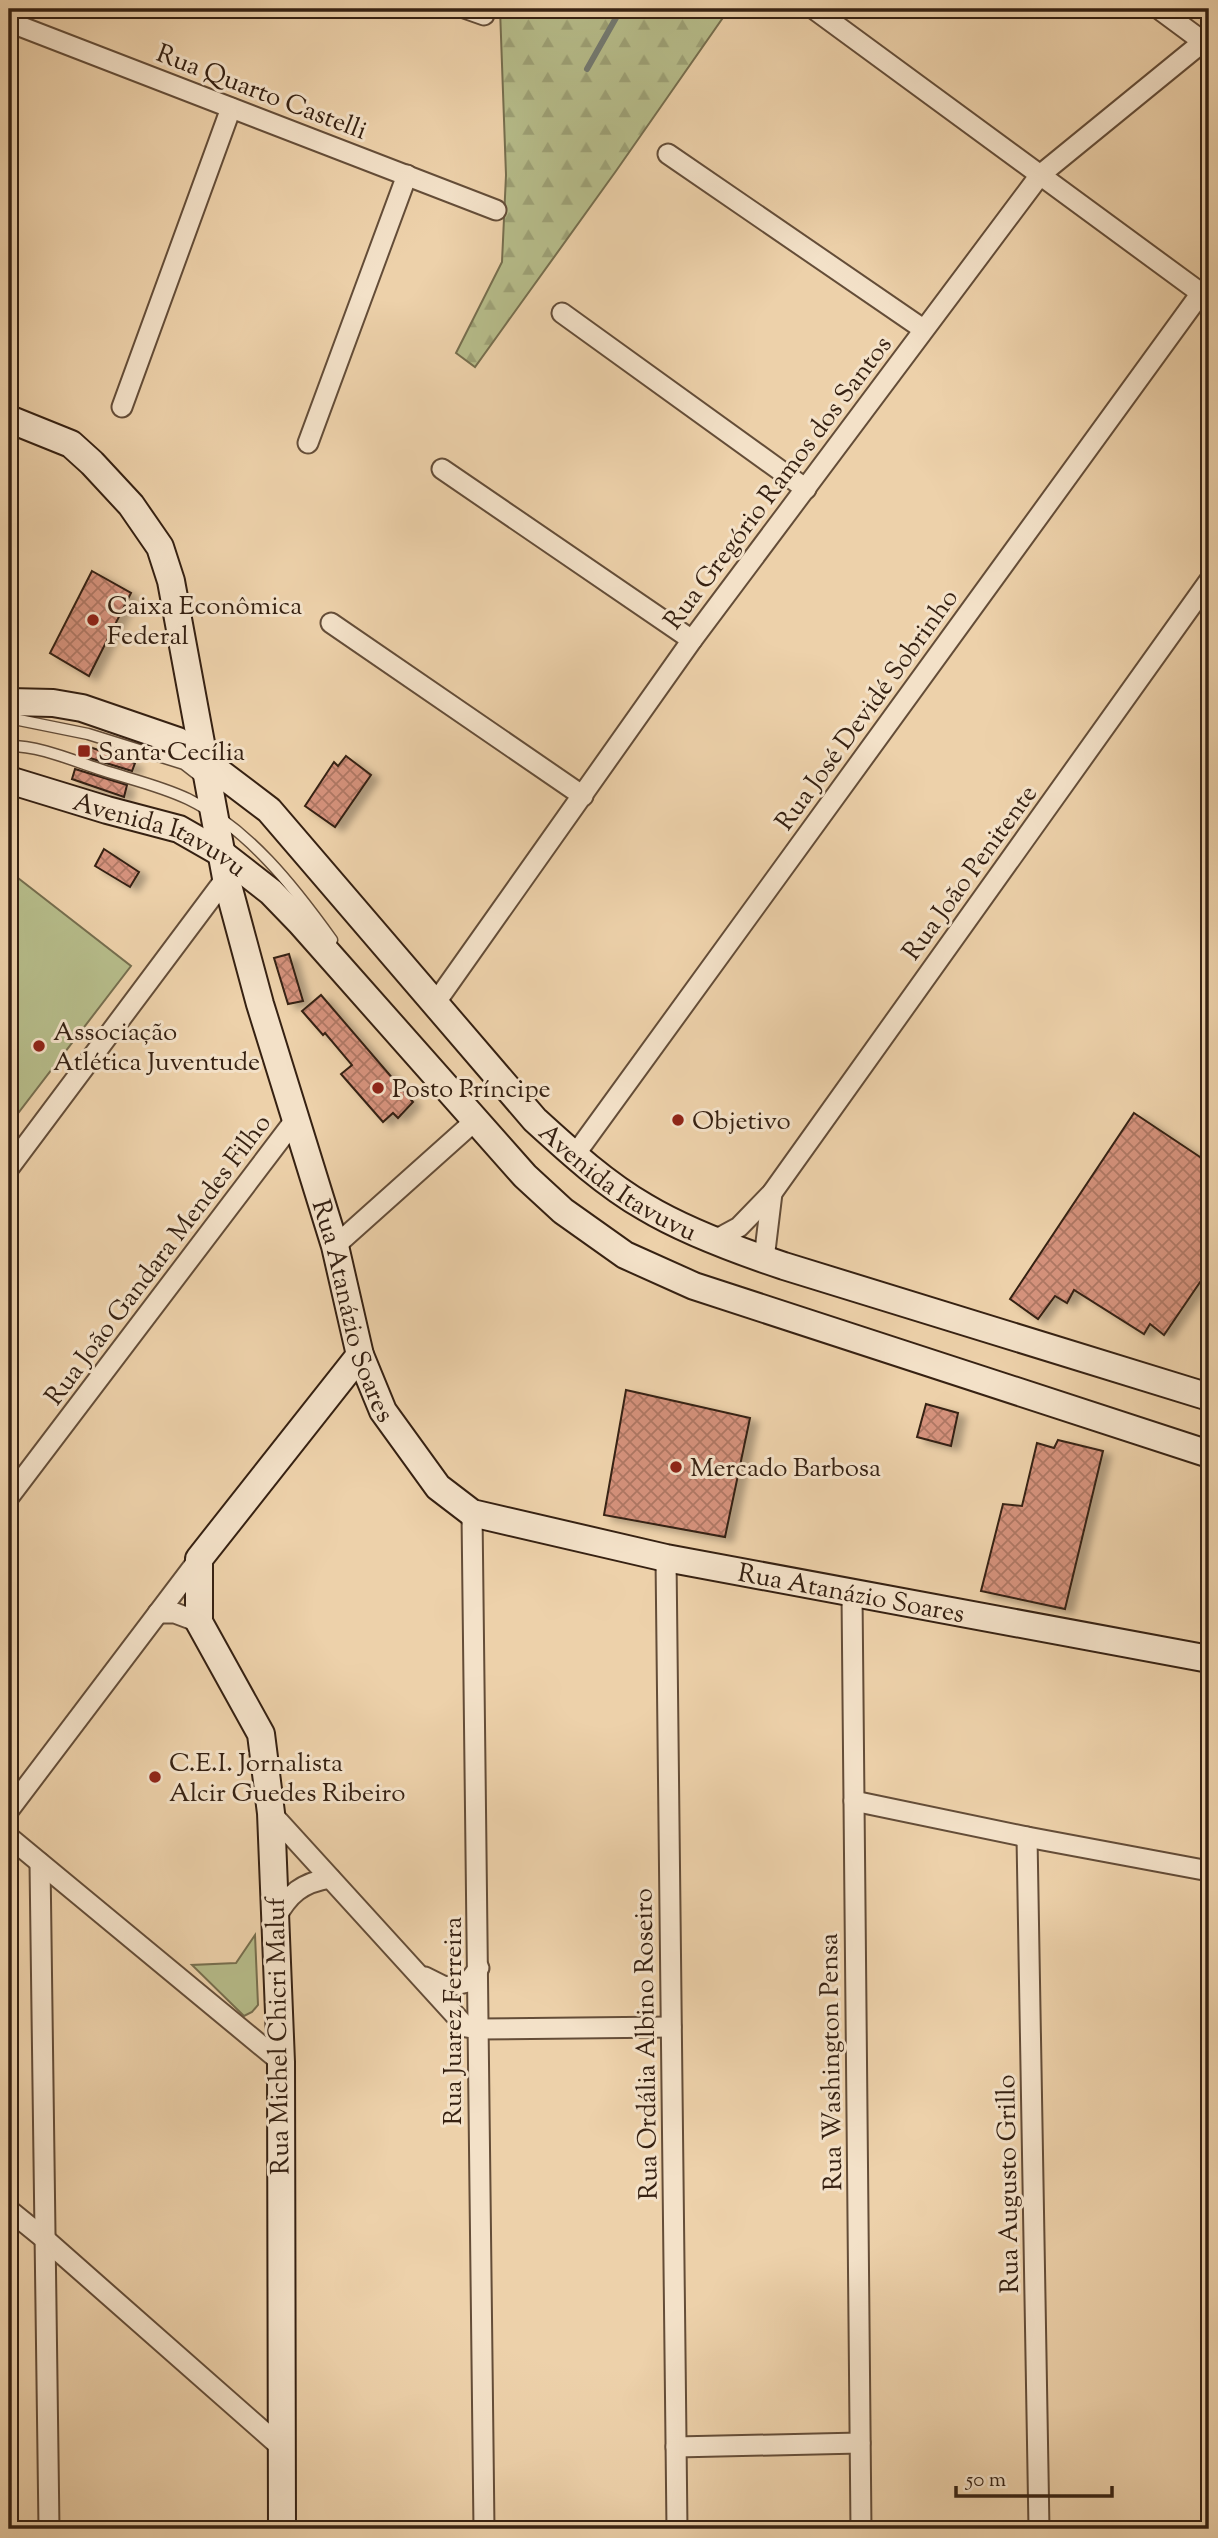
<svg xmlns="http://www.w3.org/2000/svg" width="1218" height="2538" viewBox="0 0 1218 2538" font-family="'Sorts Mill Goudy',serif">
<defs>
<pattern id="forest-firs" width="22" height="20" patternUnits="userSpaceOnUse" patternTransform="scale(1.75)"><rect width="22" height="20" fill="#b6bc8a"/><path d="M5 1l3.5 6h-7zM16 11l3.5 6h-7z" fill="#9da176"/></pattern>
<pattern id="building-cross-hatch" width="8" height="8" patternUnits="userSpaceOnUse" patternTransform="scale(1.75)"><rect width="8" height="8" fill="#d5927c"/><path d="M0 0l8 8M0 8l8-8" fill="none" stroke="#ae7764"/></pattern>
<filter id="shadow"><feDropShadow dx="8" dy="4.5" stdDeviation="3.5" flood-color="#0004"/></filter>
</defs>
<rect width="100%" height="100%" fill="#edd1aa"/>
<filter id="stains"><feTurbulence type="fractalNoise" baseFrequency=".00286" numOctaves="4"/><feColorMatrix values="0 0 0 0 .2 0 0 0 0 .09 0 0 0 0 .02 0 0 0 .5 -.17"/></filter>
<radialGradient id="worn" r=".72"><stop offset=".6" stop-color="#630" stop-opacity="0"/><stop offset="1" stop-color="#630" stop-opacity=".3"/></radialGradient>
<path fill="url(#forest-firs)" stroke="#766e4e" stroke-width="2" d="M500 9H729L616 171 475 367 456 353 502 262 506 175Z"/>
<g fill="#b6bc8a" stroke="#766e4e" stroke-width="2">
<path d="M9 871 131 966 9 1125Z"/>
<path d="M255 1935 258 2005 252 2012 244 2016 192 1965 236 1963Z"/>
</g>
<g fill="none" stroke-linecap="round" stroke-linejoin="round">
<path stroke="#737a72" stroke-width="6" d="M587 69 621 9"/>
</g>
<g fill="url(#building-cross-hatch)" stroke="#362112" stroke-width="2" filter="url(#shadow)">
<path d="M92 571 131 593 89 676 50 653Z"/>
<path d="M84 745 135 763 132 771 80 755Z"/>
<path d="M346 756 371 775 335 827 305 806 334 762 338 766Z"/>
<path d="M75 769 127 785 124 797 72 779Z"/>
<path d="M104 849 139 872 130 887 95 866Z"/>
<path d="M289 954 303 1001 288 1004 274 958Z"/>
<path d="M321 995 413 1102 398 1118 393 1113 383 1122 341 1074 352 1065 325 1033 323 1035 302 1011Z"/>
<path d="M1134 1113 1209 1163V1269L1164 1335 1150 1324 1144 1334 1074 1290 1067 1303 1055 1296 1038 1319 1010 1299Z"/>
<path d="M626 1390 750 1418 725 1537 604 1515Z"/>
<path d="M926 1404 958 1413 951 1446 917 1437Z"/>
<path d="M1058 1440 1103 1451 1065 1609 981 1591 1003 1504 1022 1506 1037 1443 1054 1448Z"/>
</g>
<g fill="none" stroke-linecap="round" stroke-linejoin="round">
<g stroke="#644d38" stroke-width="13">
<g id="lane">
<path d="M9 718 88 734 184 764 202 778"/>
<path d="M9 746C41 746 71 760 102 770 130 779 161 786 188 799 248 828 294 887 332 940"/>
</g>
</g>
<g stroke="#644d38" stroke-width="23">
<g id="street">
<path d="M467 9 484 15"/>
<path d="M814 9 1209 299"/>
<path d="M1159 9 1209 46"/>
<path d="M9 22 496 210"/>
<path d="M668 154 923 329"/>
<path d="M562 313 806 489"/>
<path d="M122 407 231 108"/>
<path d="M308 443 407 175"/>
<path d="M442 469 692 640"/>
<path d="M331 623 583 796"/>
<path d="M436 1002 692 640 1040 175 1209 37"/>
<path d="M574 1156 1201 293"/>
<path d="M9 1168 226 878"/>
<path d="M715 1240 739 1227 772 1193 1209 581"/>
<path d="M335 1246 477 1119"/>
<path d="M764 1259 772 1193"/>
<path d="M9 1497 295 1120"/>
<path d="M472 1513 484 2529"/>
<path d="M666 1558 677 2529"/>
<path d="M852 1594 861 2529"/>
<path d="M158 1613H175L199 1622"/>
<path d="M854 1801 1027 1837 1209 1871"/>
<path d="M9 1810 199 1559"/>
<path d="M271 1813 466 2027 478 2029 671 2027"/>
<path d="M9 1837 281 2062"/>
<path d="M1027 1837 1039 2529"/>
<path d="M40 1863 49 2529"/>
<path d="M275 1919C289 1893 302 1883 330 1878"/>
<path d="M425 1977 445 1987 468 1982 479 1968"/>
<path d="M9 2210 46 2240 281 2447"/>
<path d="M676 2447 860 2443"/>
</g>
</g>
<g stroke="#362112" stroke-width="30">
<g id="secondary">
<path id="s1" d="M9 419 71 444 92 463 131 505 160 547 171 581 226 878 260 1004 335 1246 360 1355 383 1411 438 1487 472 1513 666 1558 1209 1659"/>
<path id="s2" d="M9 702 53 703 82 708 178 741 269 810 535 1120C569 1151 605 1184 645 1207 685 1231 739 1251 784 1266L1209 1397"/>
<path id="s3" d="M9 780 107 810 179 829 221 853 271 892 300 922 525 1176 563 1211 625 1255 694 1286 1209 1454"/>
<path d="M282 2529 281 2062 271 1813 261 1734 199 1622V1559L360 1355"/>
</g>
</g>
<use href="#lane" stroke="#f3e1c8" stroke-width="10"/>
<use href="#street" stroke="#f3e1c8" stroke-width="19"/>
<use href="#secondary" stroke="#f3e1c8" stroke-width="26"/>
</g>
<g fill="#8f2418" stroke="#f3e1c8" stroke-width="2.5">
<circle cx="93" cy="620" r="7"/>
<rect x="77" y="744" width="14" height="14" rx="3.5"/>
<circle cx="39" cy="1046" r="7"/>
<circle cx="378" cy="1088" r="7"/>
<circle cx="678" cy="1120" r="7"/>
<circle cx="676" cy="1467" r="7"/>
<circle cx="155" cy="1777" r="7"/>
</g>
<g text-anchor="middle" stroke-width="6" stroke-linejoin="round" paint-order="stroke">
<g font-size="26" fill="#362112" stroke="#f3e1c8">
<text transform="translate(262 91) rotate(21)" y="9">Rua Quarto Castelli</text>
<text transform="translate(777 482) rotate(-53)" y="9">Rua Gregório Ramos dos Santos</text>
<text transform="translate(866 709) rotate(-54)" y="9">Rua José Devidé Sobrinho</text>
<text dy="9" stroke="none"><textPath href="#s3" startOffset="161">Avenida Itavuvu</textPath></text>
<text transform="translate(969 872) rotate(-54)" y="9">Rua João Penitente</text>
<text dy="9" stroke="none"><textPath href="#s2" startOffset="802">Avenida Itavuvu</textPath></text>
<text transform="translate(157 1259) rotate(-53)" y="9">Rua João Gandara Mendes Filho</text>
<text dy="9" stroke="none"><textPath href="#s1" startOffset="992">Rua Atanázio Soares</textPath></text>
<text dy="9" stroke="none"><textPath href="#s1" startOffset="1622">Rua Atanázio Soares</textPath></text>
<text transform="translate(452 2021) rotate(-90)" y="9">Rua Juarez Ferreira</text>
<text transform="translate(277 2036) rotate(-91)" y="9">Rua Michel Chicri Maluf</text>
<text transform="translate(645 2044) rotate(-91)" y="9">Rua Ordália Albino Roseiro</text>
<text transform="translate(830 2062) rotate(-91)" y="9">Rua Washington Pensa</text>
<text transform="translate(1007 2184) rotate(-91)" y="9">Rua Augusto Grillo</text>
</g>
<g font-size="26" fill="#362112" stroke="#f3e1c8" text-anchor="start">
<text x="107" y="614">Caixa Econômica<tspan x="107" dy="30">Federal</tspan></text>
<text x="98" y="760">Santa Cecília</text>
<text x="53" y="1040">Associação<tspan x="53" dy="30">Atlética Juventude</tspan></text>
<text x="392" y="1097">Posto Príncipe</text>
<text x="692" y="1129">Objetivo</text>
<text x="690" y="1476">Mercado Barbosa</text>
<text x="169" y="1771">C.E.I. Jornalista<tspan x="169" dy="30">Alcir Guedes Ribeiro</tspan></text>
</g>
</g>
<rect width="1218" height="2538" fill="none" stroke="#edd1aa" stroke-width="35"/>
<rect x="10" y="10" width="1197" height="2517" fill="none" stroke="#362112" stroke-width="3.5"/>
<rect x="18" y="18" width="1183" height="2503" fill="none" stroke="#362112" stroke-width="2"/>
<path d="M956 2486v10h156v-10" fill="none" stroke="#362112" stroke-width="3.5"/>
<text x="966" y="2486" font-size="21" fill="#362112" stroke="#f3e1c8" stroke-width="5" paint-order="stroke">50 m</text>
<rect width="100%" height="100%" filter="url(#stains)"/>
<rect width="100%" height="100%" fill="url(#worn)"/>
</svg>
